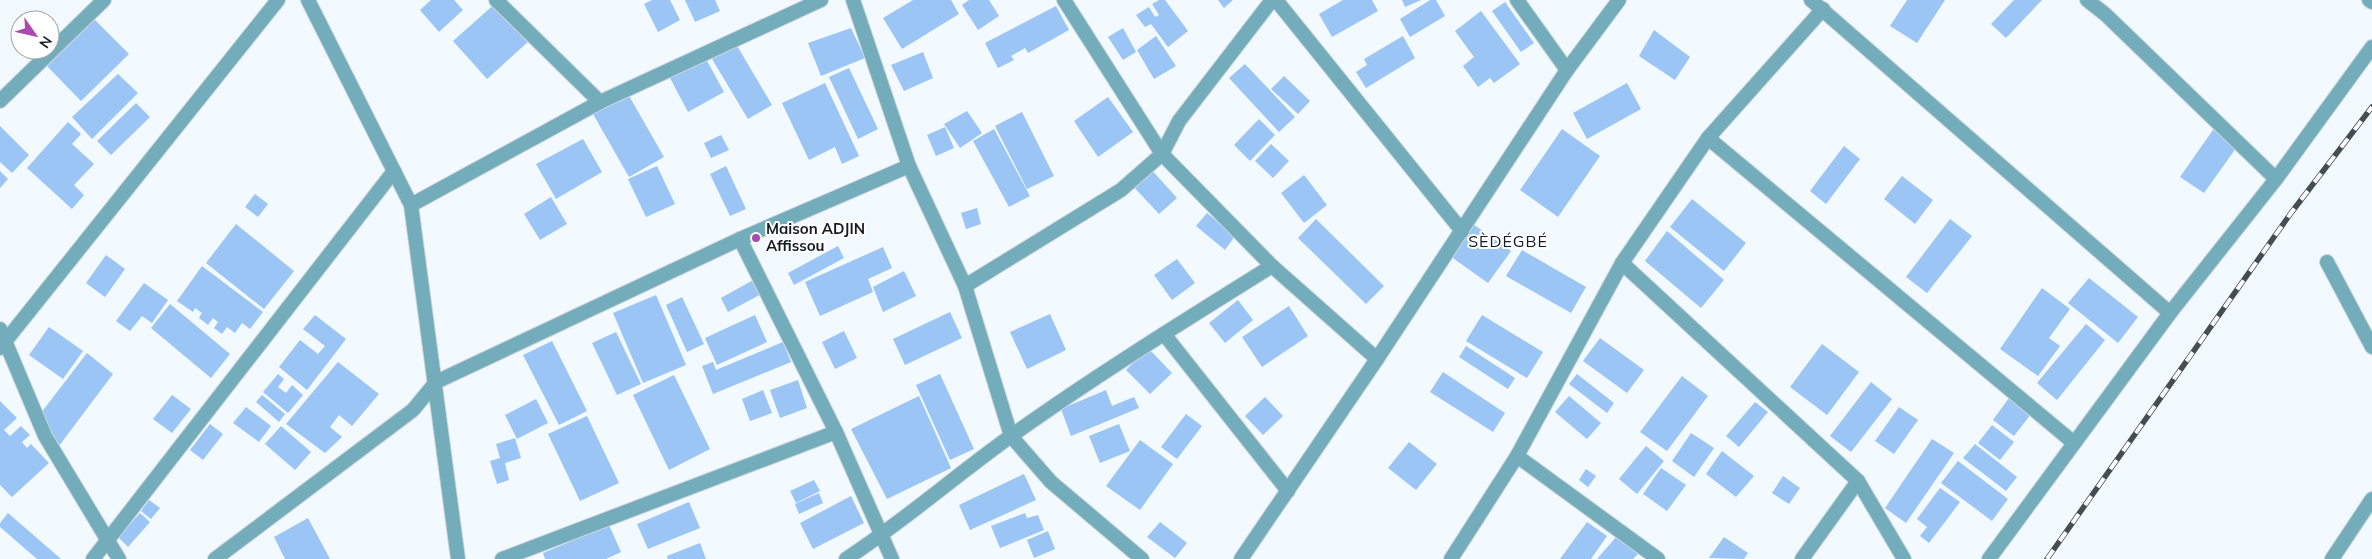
<svg xmlns="http://www.w3.org/2000/svg" width="2372" height="559" viewBox="0 0 2372 559" font-family="Mulish,sans-serif">
<rect width="100%" height="100%" fill="#f3faff"/>
<g fill="#9ac5f4">
<path d="M431 0H454L463 10 439 32 420 10Z"/>
<path d="M652 0H670L680 20 658 32 644 4Z"/>
<path d="M685 0H715L720 11 695 22Z"/>
<path d="M913 0H951L959 14 902 49 883 18Z"/>
<path d="M969 0H989L999 16 978 30 962 5Z"/>
<path d="M1159 0H1165L1188 31 1168 47 1151 24 1145 27 1136 15 1149 7 1155 17 1159 15 1152 4Z"/>
<path d="M1218 0H1233L1224 8Z"/>
<path d="M1343 0H1372L1378 11 1332 37 1319 14Z"/>
<path d="M1402 0H1421L1405 7Z"/>
<path d="M1430 0H1436L1445 16 1410 37 1400 19Z"/>
<path d="M1907 0H1945L1917 43 1890 26Z"/>
<path d="M2014 0H2042L2006 38 1991 24Z"/>
<path d="M497 2 530 40 487 79 453 41Z"/>
<path d="M1505 2 1534 43 1521 52 1492 11Z"/>
<path d="M1056 6 1069 30 1028 53 1025 48 1011 56 1014 60 998 68 985 43Z"/>
<path d="M1481 11 1520 64 1494 83 1490 78 1478 87 1463 66 1474 57 1455 31Z"/>
<path d="M94 19 129 54 81 101 47 66Z"/>
<path d="M851 28 865 58 821 76 808 43Z"/>
<path d="M1123 28 1136 52 1123 60 1108 37Z"/>
<path d="M1654 30 1690 57 1675 80 1639 56Z"/>
<path d="M1156 36 1176 66 1154 79 1137 50Z"/>
<path d="M1403 36 1415 58 1366 88 1356 72 1367 65 1364 59Z"/>
<path d="M736 44 772 105 748 119 712 59Z"/>
<path d="M923 52 933 78 904 91 891 65Z"/>
<path d="M705 57 724 92 688 112 669 76Z"/>
<path d="M1245 64 1295 117 1279 132 1229 78Z"/>
<path d="M849 68 878 129 858 139 829 77Z"/>
<path d="M118 74 138 93 92 139 72 117Z"/>
<path d="M1284 76 1310 101 1298 114 1271 89Z"/>
<path d="M825 83 859 156 842 164 835 147 809 160 782 103Z"/>
<path d="M1627 83 1641 109 1587 139 1573 113Z"/>
<path d="M628 94 664 157 629 177 593 114Z"/>
<path d="M1108 97 1133 132 1098 157 1074 121Z"/>
<path d="M136 103 150 117 111 155 97 141Z"/>
<path d="M967 111 982 133 960 148 944 124Z"/>
<path d="M1022 112 1054 176 1027 189 995 126Z"/>
<path d="M1259 119 1275 135 1250 161 1234 145Z"/>
<path d="M68 122 81 134 72 144 94 164 74 185 84 195 72 209 27 168Z"/>
<path d="M0 126 29 155 12 173 0 162Z"/>
<path d="M945 127 954 148 936 156 927 135Z"/>
<path d="M2215 127 2239 144 2204 193 2180 177Z"/>
<path d="M994 129 1030 196 1009 207 973 141Z"/>
<path d="M1562 129 1600 156 1558 217 1520 190Z"/>
<path d="M721 135 729 150 711 158 704 143Z"/>
<path d="M583 139 602 172 556 199 536 164Z"/>
<path d="M1271 144 1289 161 1273 178 1255 161Z"/>
<path d="M1844 146 1860 159 1826 204 1810 191Z"/>
<path d="M657 166 675 204 646 217 628 179Z"/>
<path d="M726 166 746 209 730 216 710 174Z"/>
<path d="M1150 168 1177 198 1159 214 1132 185Z"/>
<path d="M0 171 8 179 0 188Z"/>
<path d="M1304 175 1327 205 1304 223 1281 193Z"/>
<path d="M1902 176 1933 200 1915 224 1884 199Z"/>
<path d="M255 194 268 204 258 217 245 207Z"/>
<path d="M551 197 567 224 540 240 524 214Z"/>
<path d="M1692 199 1746 243 1724 271 1670 227Z"/>
<path d="M977 208 981 224 966 229 961 213Z"/>
<path d="M1207 213 1235 236 1225 250 1196 226Z"/>
<path d="M1316 219 1384 286 1366 304 1298 238Z"/>
<path d="M1950 219 1972 236 1927 293 1906 277Z"/>
<path d="M236 224 294 271 264 309 206 263Z"/>
<path d="M1473 224 1511 251 1488 283 1450 256Z"/>
<path d="M1667 231 1724 280 1701 308 1645 261Z"/>
<path d="M838 246 844 258 794 285 788 273Z"/>
<path d="M883 247 892 268 868 279 873 292 820 316 805 282Z"/>
<path d="M1522 250 1586 287 1571 313 1506 276Z"/>
<path d="M106 255 125 269 105 297 86 283Z"/>
<path d="M1177 259 1195 283 1172 300 1154 275Z"/>
<path d="M202 266 263 312 250 329 242 323 235 333 227 327 222 334 214 328 218 322 213 318 208 325 199 318 202 313 195 308 193 312 177 301Z"/>
<path d="M904 271 916 296 883 312 873 287Z"/>
<path d="M2089 278 2138 317 2118 343 2068 303Z"/>
<path d="M755 279 763 293 728 312 721 298Z"/>
<path d="M144 283 168 300 152 323 142 316 130 331 116 321Z"/>
<path d="M2042 288 2070 309 2049 338 2060 346 2038 376 2000 349Z"/>
<path d="M656 295 686 365 643 383 613 313Z"/>
<path d="M682 297 704 344 687 352 666 305Z"/>
<path d="M1238 300 1253 320 1225 343 1209 323Z"/>
<path d="M170 304 230 354 211 378 151 328Z"/>
<path d="M1289 306 1308 336 1262 367 1242 337Z"/>
<path d="M950 312 962 338 905 365 893 339Z"/>
<path d="M1050 314 1066 350 1027 369 1010 332Z"/>
<path d="M315 315 346 339 307 390 279 367 300 340 318 354 325 346 303 329Z"/>
<path d="M755 315 767 342 717 365 705 338Z"/>
<path d="M1482 315 1543 352 1527 378 1466 341Z"/>
<path d="M2086 324 2105 340 2057 400 2037 383Z"/>
<path d="M49 327 83 351 63 379 29 355Z"/>
<path d="M844 331 857 358 835 369 822 342Z"/>
<path d="M616 332 641 384 617 395 592 343Z"/>
<path d="M1600 338 1644 370 1627 393 1583 361Z"/>
<path d="M552 341 587 411 559 425 523 355Z"/>
<path d="M783 342 791 362 713 394 702 366 713 362 716 370Z"/>
<path d="M1822 344 1859 372 1827 415 1790 387Z"/>
<path d="M1466 346 1515 378 1508 389 1459 357Z"/>
<path d="M1148 348 1172 373 1150 394 1126 370Z"/>
<path d="M87 353 113 374 59 446 41 413Z"/>
<path d="M338 362 379 394 352 426 339 415 330 427 342 437 325 453 286 424Z"/>
<path d="M1443 372 1505 413 1493 432 1430 392Z"/>
<path d="M278 374 284 379 278 387 286 393 292 385 303 395 288 413 263 392Z"/>
<path d="M940 374 974 449 950 460 916 385Z"/>
<path d="M1577 374 1614 403 1607 413 1569 384Z"/>
<path d="M674 375 710 449 669 470 633 395Z"/>
<path d="M1682 376 1708 396 1667 451 1640 432Z"/>
<path d="M798 380 807 408 780 418 770 390Z"/>
<path d="M1871 382 1892 399 1851 452 1830 436Z"/>
<path d="M763 390 772 413 750 421 742 399Z"/>
<path d="M1106 390 1112 406 1134 397 1139 408 1071 436 1061 409Z"/>
<path d="M172 395 191 409 172 433 153 419Z"/>
<path d="M262 395 285 414 279 422 256 402Z"/>
<path d="M919 396 951 468 887 499 851 429Z"/>
<path d="M1569 396 1601 423 1587 439 1555 412Z"/>
<path d="M1265 397 1283 416 1263 435 1245 416Z"/>
<path d="M2009 398 2031 414 2014 436 1993 420Z"/>
<path d="M536 399 548 423 517 439 505 415Z"/>
<path d="M0 401 17 418 4 430 10 436 21 426 30 435 22 442 27 448 31 444 49 463 12 497 0 485Z"/>
<path d="M1755 402 1768 412 1739 447 1726 436Z"/>
<path d="M246 407 271 426 259 442 233 423Z"/>
<path d="M1899 407 1918 420 1894 454 1875 441Z"/>
<path d="M1186 414 1202 426 1177 459 1161 447Z"/>
<path d="M587 416 619 483 580 501 548 434Z"/>
<path d="M210 424 223 434 203 460 190 450Z"/>
<path d="M1119 424 1130 451 1100 463 1089 436Z"/>
<path d="M1992 425 2014 442 2000 460 1978 443Z"/>
<path d="M281 426 311 452 295 470 265 444Z"/>
<path d="M1691 433 1714 448 1694 477 1672 461Z"/>
<path d="M515 438 521 458 505 463 509 480 497 484 490 461 500 458 496 444Z"/>
<path d="M1932 439 1954 453 1906 523 1885 508Z"/>
<path d="M1140 440 1173 464 1140 510 1106 486Z"/>
<path d="M1409 442 1437 464 1416 490 1388 468Z"/>
<path d="M1975 444 2017 477 2006 491 1963 458Z"/>
<path d="M1646 446 1664 461 1637 494 1619 479Z"/>
<path d="M1722 451 1754 476 1736 497 1706 474Z"/>
<path d="M1958 461 2008 499 1992 521 1941 483Z"/>
<path d="M1661 468 1686 485 1667 511 1643 494Z"/>
<path d="M1586 469 1596 476 1588 487 1579 480Z"/>
<path d="M1024 474 1036 500 970 530 959 505Z"/>
<path d="M1783 476 1800 488 1789 504 1772 493Z"/>
<path d="M814 480 820 491 796 503 790 491Z"/>
<path d="M1940 488 1960 502 1929 543 1920 536 1927 527 1917 519Z"/>
<path d="M819 493 823 503 799 514 795 504Z"/>
<path d="M851 496 864 523 813 549 800 523Z"/>
<path d="M149 500 160 508 151 519 141 511Z"/>
<path d="M689 502 700 528 648 549 637 524Z"/>
<path d="M8 513 61 559H37L0 527V523Z"/>
<path d="M140 513 150 522 128 547 118 537Z"/>
<path d="M1025 513 1027 518 1038 515 1044 530 1000 548 991 526Z"/>
<path d="M308 518 330 559H285L274 537Z"/>
<path d="M1160 522 1187 543 1175 558 1147 537Z"/>
<path d="M1587 522 1607 536 1591 559H1560Z"/>
<path d="M609 525 621 552 606 559H545L543 553Z"/>
<path d="M1048 531 1055 549 1034 558 1027 540Z"/>
<path d="M1617 536 1638 554 1633 559H1597Z"/>
<path d="M1724 537 1748 553 1744 559 1709 558Z"/>
<path d="M700 543 706 559H668L667 556Z"/>
</g>
<g fill="none" stroke-linecap="round" stroke-linejoin="round">
<g stroke="#cfd6db" stroke-width="16">
<g id="minor">
<path d="M308 0 411 205 458 559"/>
<path d="M496 0 600 102"/>
<path d="M853 0 909 166 965 286 1011 436 1051 482 1142 559"/>
<path d="M1064 0 1162 154 1272 266 1377 359"/>
<path d="M1276 0 1462 231"/>
<path d="M1517 0 1567 70"/>
<path d="M1811 0 2170 313"/>
<path d="M2087 0 2105 14 2276 179"/>
<path d="M2369 0 2372 2"/>
<path d="M0 101 104 0"/>
<path d="M1708 138 2074 443"/>
<path d="M411 205 600 102 821 0"/>
<path d="M740 239 836 432 892 559"/>
<path d="M2327 262 2372 347"/>
<path d="M1622 263 1858 481 1904 559"/>
<path d="M965 286 1121 190 1162 154 1179 121 1272 0"/>
<path d="M0 329 45 436 119 559"/>
<path d="M1164 334 1288 491"/>
<path d="M0 348 278 0"/>
<path d="M1517 456 1658 559"/>
<path d="M93 559 394 171"/>
<path d="M215 559 413 410 436 382 740 239 909 166"/>
<path d="M502 559 836 432"/>
<path d="M846 559C904 521 955 476 1011 436 1095 376 1184 321 1272 266"/>
<path d="M1241 559 1377 359 1567 70 1619 0"/>
<path d="M1451 559 1517 456 1622 263 1708 138 1823 9"/>
<path d="M1802 559 1858 481"/>
<path d="M1989 559 2170 313 2276 179 2372 47"/>
<path d="M2332 559 2372 499"/>
</g>
</g>
<use href="#minor" stroke="#73adbb" stroke-width="14"/>
<g stroke="#464d52" stroke-width="5.5">
<path id="rail" d="M2047 559 2291 213 2372 107"/>
</g>
<use href="#rail" stroke="#fff" stroke-width="4" stroke-dasharray="11" stroke-linecap="butt"/>
</g>
<circle fill="#a949b1" stroke="#fff" stroke-width="2" cx="756" cy="238" r="5"/>
<g text-anchor="middle" stroke-width="4" stroke-linejoin="round" paint-order="stroke">
<g font-size="15" font-weight="bold" fill="#141b1f" stroke="#fff" text-anchor="start">
<text x="766" y="234">Maison ADJIN<tspan x="766" dy="17">Affissou</tspan></text>
</g>
<g font-size="16" letter-spacing="1" fill="#141b1f" stroke="#fff">
<text x="1508" y="247">SÈDÉGBÉ</text>
</g>
</g>
<g transform="translate(35 35) rotate(124)"><circle r="24" fill="#ffffff" stroke="#a1a4a5"/>
<path d="M0-4L9 19L0 12L-9 19Z" fill="#a949b1"/>
<text y="-8" font-size="14" font-weight="bold" text-anchor="middle" fill="#141b1f">N</text>
</g>
</svg>
